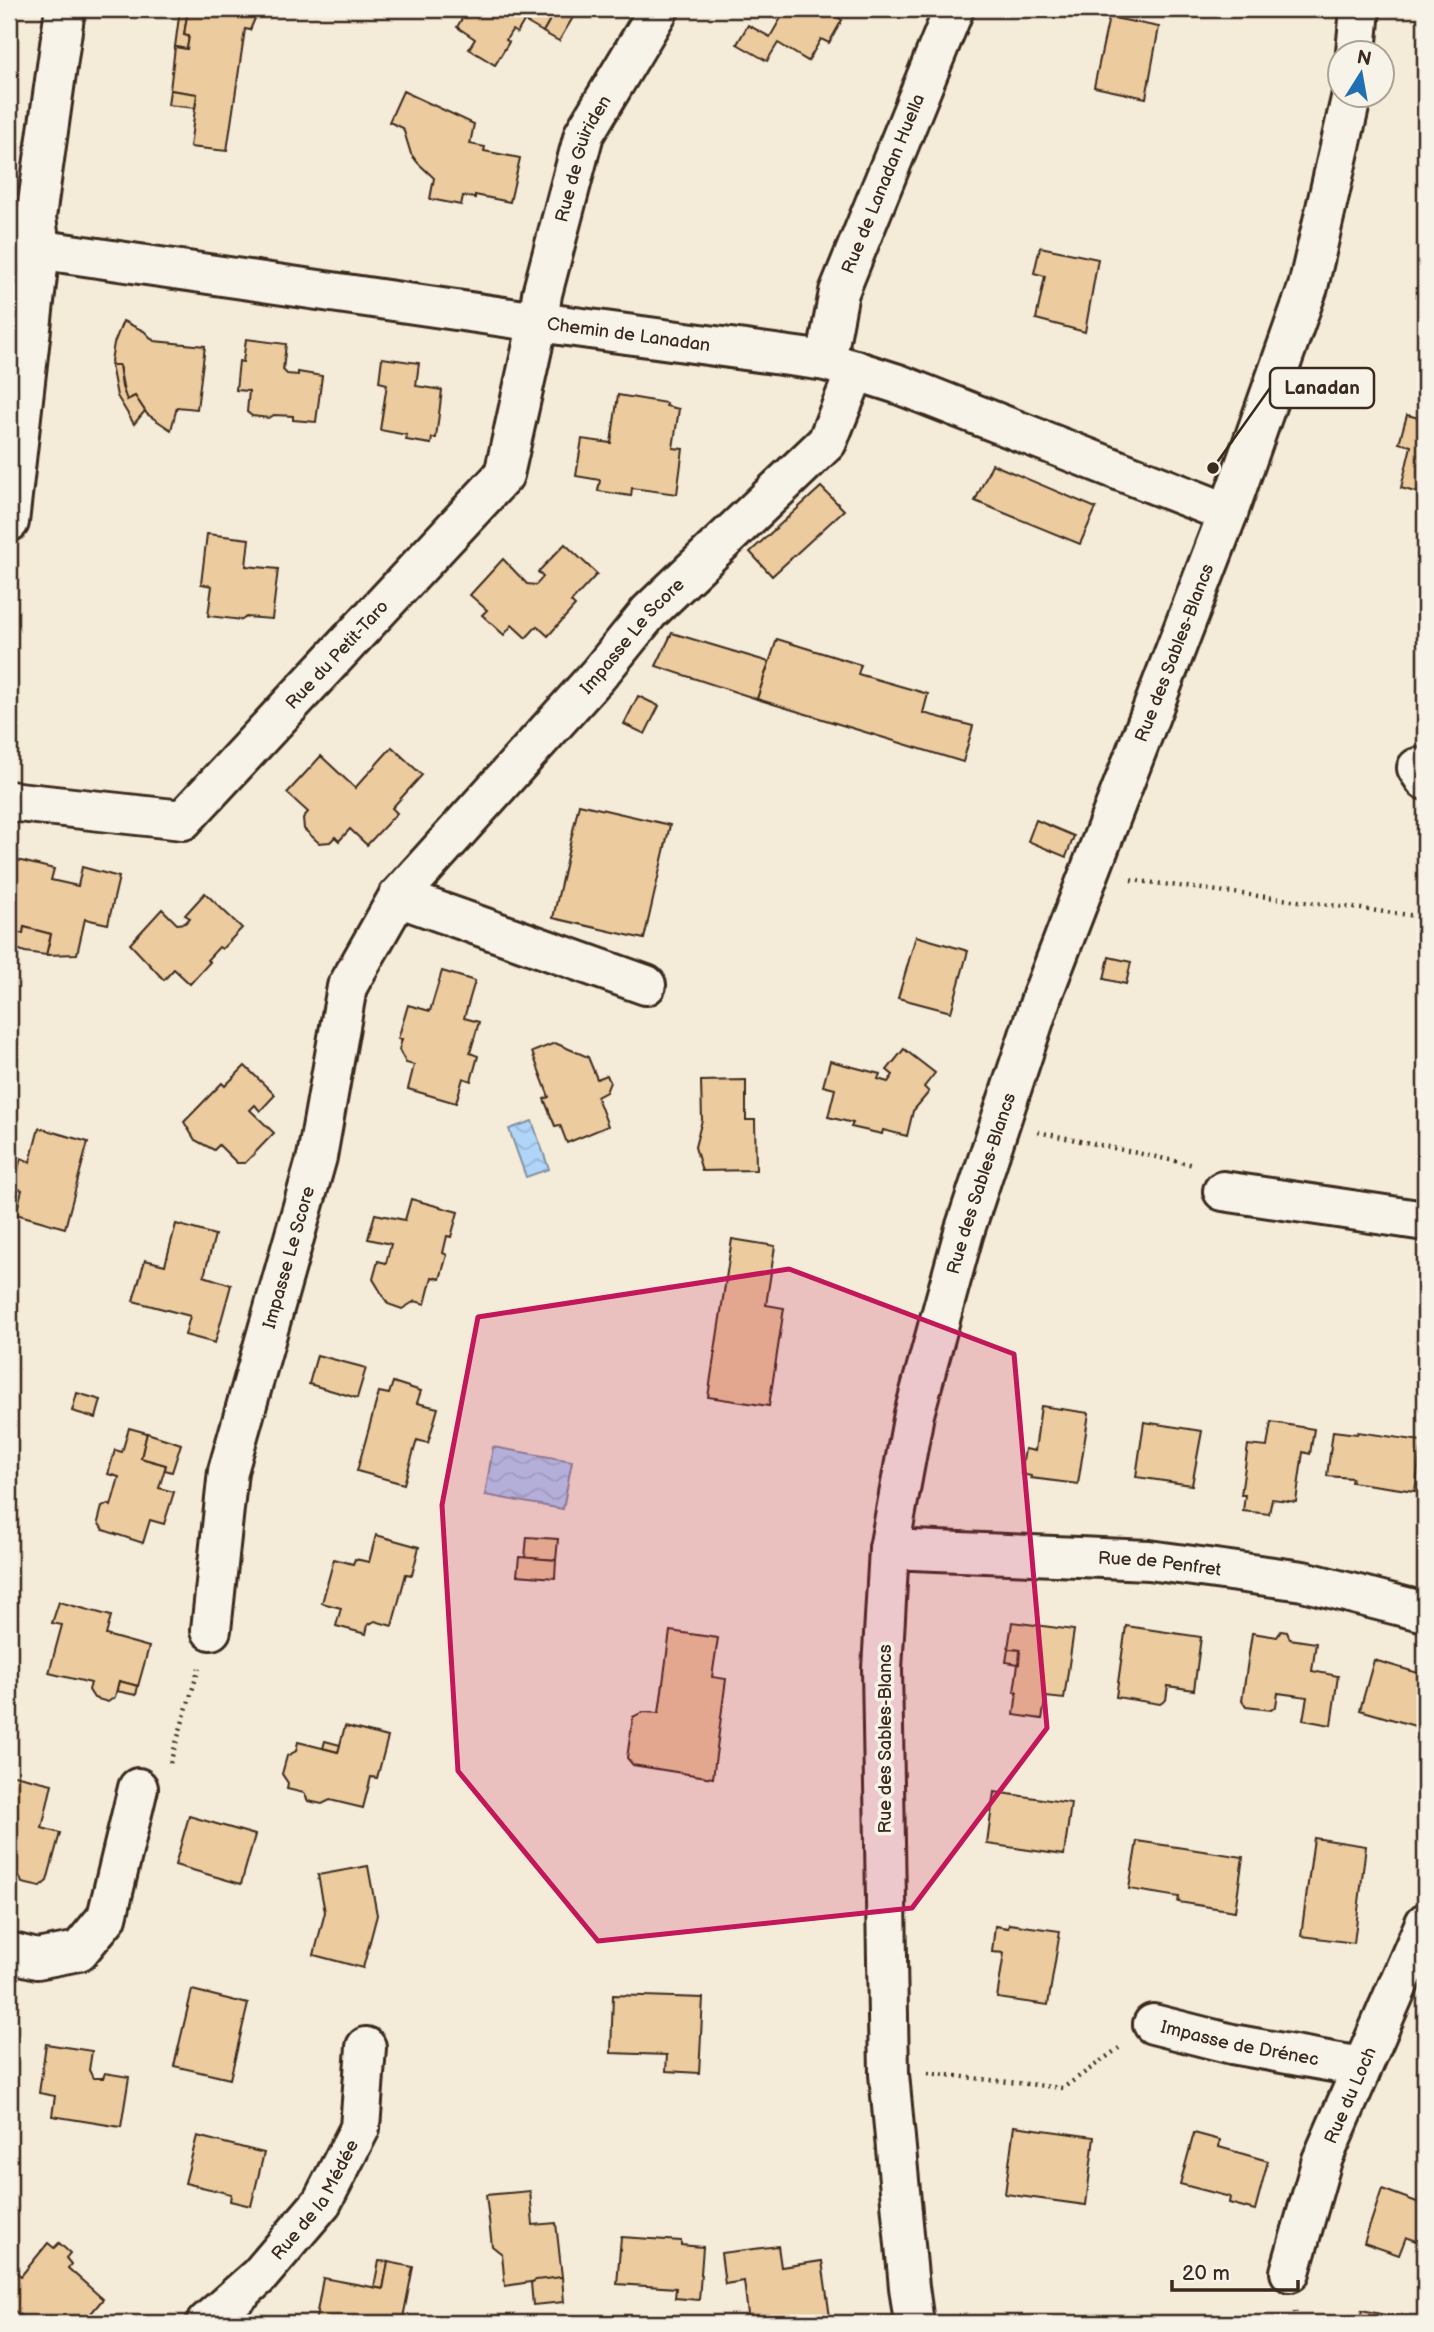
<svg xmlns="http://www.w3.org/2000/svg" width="1434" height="2332" viewBox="0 0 1434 2332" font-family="'Balsamiq Sans',sans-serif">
<defs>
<pattern id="water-waves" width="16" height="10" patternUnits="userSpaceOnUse" patternTransform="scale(1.75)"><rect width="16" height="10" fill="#b0d5f9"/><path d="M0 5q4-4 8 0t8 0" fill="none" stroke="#98b7d5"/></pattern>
</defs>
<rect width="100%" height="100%" fill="#f5ebd9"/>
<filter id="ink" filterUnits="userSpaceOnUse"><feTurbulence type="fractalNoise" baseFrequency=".0143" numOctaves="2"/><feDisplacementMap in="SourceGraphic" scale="14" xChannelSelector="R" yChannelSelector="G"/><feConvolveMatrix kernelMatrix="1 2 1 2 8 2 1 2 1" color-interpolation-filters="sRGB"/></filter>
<g filter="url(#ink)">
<g fill="url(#water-waves)" stroke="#8191a1" stroke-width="2">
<path d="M532 1121 549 1169 526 1177 509 1129Z"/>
<path d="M493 1447 572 1461 563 1509 485 1495Z"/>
</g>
<g fill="#eccb9e" stroke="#3b2a1e" stroke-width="2">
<path d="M180 9H188L184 35 189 36 187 49 175 47Z"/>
<path d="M188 9H259L250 30 245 29 227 151 190 147 197 94 170 90 175 47 187 49 189 36 184 35Z"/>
<path d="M468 9H556L543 32 524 21 517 33 512 30 506 40 509 42 495 65 469 49 475 39 457 27Z"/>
<path d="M556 9H578L559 41 543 32Z"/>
<path d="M776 9H839L835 15 842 20 829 43 821 39 808 61 778 43 767 61 737 44 748 25 770 37 782 16 774 11Z"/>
<path d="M1109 17 1159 27 1146 98 1094 87Z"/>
<path d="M170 90 197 94 195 108 168 105Z"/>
<path d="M403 91 474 124 470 144 485 147 484 151 520 158 510 202 475 195V198L463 196 461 205 430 199 434 178 418 163 411 154 403 128 389 122Z"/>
<path d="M1040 247 1098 259 1085 332 1036 319 1045 276 1034 273Z"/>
<path d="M123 321 144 331 154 341 205 346 197 409 177 407 171 430 147 414 135 396 127 400 125 397 119 365H112L111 361 114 343Z"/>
<path d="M246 339 286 344 283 370 287 374 298 375V372L322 376 316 422 293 420V416L274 415 269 418 252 416 247 412 249 391 236 390 239 361 243 362Z"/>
<path d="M382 358 419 363 416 386 442 390 436 438H432L431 444 406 440 407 435 380 430 387 384 379 382Z"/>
<path d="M111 365H119L122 387 127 400 135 396 145 411 134 424 117 396Z"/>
<path d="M618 395 666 403V406L679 409 673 448 683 449 677 494 632 488 631 496 598 491 600 480 576 476 582 439 611 443Z"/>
<path d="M1407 415 1419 418V415L1425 417V495L1401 488 1411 446 1399 443Z"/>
<path d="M992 464 1096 508 1080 544 975 501Z"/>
<path d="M821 487 844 510 772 576 750 552Z"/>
<path d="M207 534 249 539 246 566 278 569 272 619 246 617 242 620 208 616 212 586 201 584Z"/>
<path d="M565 544 597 574 571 602 575 606 548 636 537 626 526 638 512 625 504 635 482 615 487 610 470 595 503 559 527 584 536 585 543 577 538 572Z"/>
<path d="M672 633 769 662 757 699 656 666Z"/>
<path d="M777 639 861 665 858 674 928 694 923 713 973 726 963 762 757 699Z"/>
<path d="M638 696 659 706 645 734 624 724Z"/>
<path d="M392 747 422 775 392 808 397 813 367 845 350 829 339 841 335 837 330 842 319 843 304 829 303 818 308 812 287 793 321 756 355 788Z"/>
<path d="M579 804 670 825 644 939 553 918Z"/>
<path d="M1036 820 1074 836 1066 857 1028 841Z"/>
<path d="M13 859 54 869 51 880 78 886 82 867 119 877 108 924 85 919 77 954 46 955 51 934 24 927 23 934 9 930V879Z"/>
<path d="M205 893 242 928 222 949 219 947 207 960 210 962 190 984 174 969 164 980 130 944 162 909 177 924 185 923 190 918 185 915Z"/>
<path d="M24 927 51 934 46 955 25 952 9 946V930L23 934Z"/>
<path d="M916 936 968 951 951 1012 898 998Z"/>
<path d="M1109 957 1131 962 1126 984 1104 979Z"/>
<path d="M442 971 475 981 464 1018 479 1022 470 1053 478 1056 471 1081 463 1078 456 1103 408 1089 414 1065 406 1063 399 1050 402 1039H398L408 1005 430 1011Z"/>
<path d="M555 1043 588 1057 597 1079 607 1075 610 1082 606 1092 597 1097 608 1126 567 1143 560 1125 555 1126 544 1099 549 1097 532 1052Z"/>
<path d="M904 1049 935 1073 924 1087 929 1092 913 1111 907 1136 883 1130 882 1134 851 1127 853 1123 828 1117 835 1089 823 1086 830 1061 880 1074 878 1079 888 1082 893 1075 887 1070Z"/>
<path d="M245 1066 275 1095 260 1111 255 1105 250 1110 274 1133 245 1163H237L219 1145 214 1150 195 1140 184 1122 222 1083 225 1086Z"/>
<path d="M746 1080V1120H755L756 1170 702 1171 695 1147 702 1120 701 1081Z"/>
<path d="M39 1128 88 1142 65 1228 16 1214 22 1190 13 1187 21 1158 30 1162Z"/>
<path d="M411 1199 458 1212 451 1237 447 1236 443 1253 447 1255 440 1279 432 1277 425 1304 415 1301 402 1309 388 1304 373 1279 378 1261 386 1263 391 1244 368 1239 375 1214 405 1220Z"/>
<path d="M176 1224 215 1235 204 1276 231 1285 215 1343 185 1335 190 1316 133 1301 145 1260 165 1265Z"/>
<path d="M732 1239 775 1246 766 1305 784 1308 769 1406 708 1397Z"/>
<path d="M317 1355 366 1368 357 1398 309 1384Z"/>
<path d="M393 1382 421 1391 417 1403 438 1408 428 1443 417 1440 404 1484 357 1471 379 1392 389 1394Z"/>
<path d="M77 1393 101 1400 96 1418 72 1411Z"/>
<path d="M1041 1406 1089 1413 1078 1484 1031 1478V1476L1021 1474 1025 1449 1035 1451Z"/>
<path d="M1144 1422 1202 1431 1192 1485 1136 1477Z"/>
<path d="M1271 1422 1314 1429 1310 1454 1303 1452 1296 1502 1272 1499 1269 1514 1243 1511 1245 1495H1241L1248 1445 1267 1447Z"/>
<path d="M129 1428 147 1433 141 1458 166 1465 159 1488 174 1492 164 1524 150 1520 143 1543 103 1530 98 1522 102 1507 108 1504 111 1506 119 1477 108 1474 115 1450 122 1452Z"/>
<path d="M1333 1431 1357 1434 1358 1432 1422 1441 1415 1491 1351 1482 1352 1478 1327 1476Z"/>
<path d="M147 1433 181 1444 172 1472 165 1470 166 1465 141 1458Z"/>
<path d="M376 1535 419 1547 412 1575 406 1574 392 1626 375 1621 368 1625 366 1634 336 1626 341 1608 322 1603 334 1559 353 1564 355 1559 369 1562Z"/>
<path d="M527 1537 558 1539 556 1560 525 1558Z"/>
<path d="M519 1557 556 1560 555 1578 517 1575Z"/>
<path d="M59 1602 111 1616 106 1635 149 1647 138 1686 119 1681 115 1697 108 1702 94 1698 89 1690 91 1683 49 1673 62 1625 52 1623Z"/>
<path d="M1012 1622 1074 1630 1064 1699 1046 1697 1042 1719 1014 1715 1017 1692H1014L1020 1650 1008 1649Z"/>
<path d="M1126 1626 1201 1637 1194 1690 1168 1686 1166 1700 1160 1704 1116 1697Z"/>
<path d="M670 1631 718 1638 712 1677 726 1679 713 1778 633 1765 627 1758 633 1717 643 1712 659 1713Z"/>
<path d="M1281 1631 1287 1632 1290 1639 1316 1643 1312 1671 1338 1676 1331 1725 1303 1720 1307 1697 1278 1693 1276 1706 1271 1710 1246 1707 1242 1701 1252 1633 1277 1637Z"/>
<path d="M1008 1649 1020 1650 1019 1664 1006 1662Z"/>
<path d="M1374 1660 1425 1675V1719L1422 1728 1360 1710Z"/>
<path d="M119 1681 138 1686 136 1695 117 1691Z"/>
<path d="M345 1726 388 1737 377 1778 371 1777 363 1808 330 1800 322 1804 308 1801 304 1793 287 1789 288 1783 282 1774 287 1756 296 1751 298 1742 338 1752Z"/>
<path d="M325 1741 340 1745 338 1752 323 1748Z"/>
<path d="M10 1774 52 1784 42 1828 60 1833 47 1881 40 1887 22 1883 19 1875H9Z"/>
<path d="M994 1792 1071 1803 1064 1855 987 1844Z"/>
<path d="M189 1816 255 1835 241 1884 175 1865Z"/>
<path d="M1314 1838 1366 1846 1354 1943 1301 1936Z"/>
<path d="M1137 1841 1243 1857 1235 1911 1178 1902 1179 1897 1129 1889Z"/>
<path d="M368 1866 377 1915 363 1968 314 1955 325 1912 318 1875Z"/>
<path d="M1009 1924 1060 1931 1048 2005 997 1998 1004 1953 992 1952 995 1926 1008 1928Z"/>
<path d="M192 1990 248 2004 230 2079 174 2066Z"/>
<path d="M613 1995 703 1998 699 2073 666 2071 667 2055 611 2053Z"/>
<path d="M46 2044 92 2051 89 2070 93 2078H103L105 2073 129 2077 121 2127 52 2116 55 2096 39 2093Z"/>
<path d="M1014 2126 1094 2137 1086 2205 1005 2194Z"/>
<path d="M1194 2133 1220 2140 1219 2147 1268 2161 1255 2210 1229 2203 1230 2197 1180 2184Z"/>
<path d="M197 2136 264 2153 251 2206 230 2201 231 2194 185 2183Z"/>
<path d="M1382 2189 1425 2205V2244L1406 2237 1399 2255 1364 2243Z"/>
<path d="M530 2191 533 2225 556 2223 562 2277 505 2286 502 2254 492 2246 486 2195Z"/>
<path d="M621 2237 681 2241V2245L703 2247 699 2300 675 2298 676 2288 617 2284Z"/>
<path d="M48 2243 54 2248 59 2243 70 2253 66 2258 71 2264 68 2268 103 2299 83 2323H49L43 2318 38 2323H29L9 2306V2270L11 2268 21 2276Z"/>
<path d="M778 2246 781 2267 822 2261 830 2317 817 2319V2323H801V2320L749 2323 744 2281 725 2284 721 2253Z"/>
<path d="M379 2261 388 2262 383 2289 374 2287Z"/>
<path d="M388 2262 413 2267 402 2323H315L323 2278 383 2289Z"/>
<path d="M562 2277 564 2302 533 2305 531 2283 536 2280Z"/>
<path d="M1362 2310 1404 2319 1403 2323H1359Z"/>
</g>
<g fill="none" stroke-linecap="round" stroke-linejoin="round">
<g stroke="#3b2a1e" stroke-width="44">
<g id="street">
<path id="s1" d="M9 245 538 322 826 361 898 384 1228 513"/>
<path id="s2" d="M826 361 839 292 954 9"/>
<path d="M9 522 40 249 36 217 65 9"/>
<path d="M1417 768 1425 780"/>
<path id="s3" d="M9 801 183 820 504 475 538 322 542 294 584 134 659 9"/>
<path d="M398 897 646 985"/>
<path d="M1223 1191 1425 1221"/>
<path id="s4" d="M889 1549 1149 1560 1303 1581 1425 1612"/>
<path id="s5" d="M211 1630 228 1471 317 1157 347 987 398 897 598 675 649 612 827 442 856 370"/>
<path d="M9 1952 37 1959 79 1951 107 1917 138 1788"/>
<path id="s6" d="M1153 2024 1232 2044 1361 2067"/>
<path id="s7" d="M1290 2272 1322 2160 1425 1923"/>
<path id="s8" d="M206 2323 259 2276 322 2202 360 2128 366 2047"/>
</g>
</g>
<g stroke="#3b2a1e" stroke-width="44">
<g id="secondary">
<path d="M1356 52 1360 9"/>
<path id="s9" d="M914 2323 909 2287 889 2074 882 1669 889 1549 914 1414 964 1232 1042 996 1228 513 1308 287 1352 94"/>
</g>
</g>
<g stroke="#3b2a1e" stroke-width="4.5" stroke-dasharray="2 5" stroke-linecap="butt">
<path d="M1131 880 1425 917"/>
<path d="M1038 1132 1194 1165"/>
<path d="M170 1763 199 1668"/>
<path d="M928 2073 1063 2088 1119 2048"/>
<path d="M1295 2311 1296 2323"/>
</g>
<use href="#street" stroke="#f7f3e8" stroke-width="38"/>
<use href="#secondary" stroke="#f7f3e8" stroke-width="38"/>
</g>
</g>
<path fill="#c2185b" fill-opacity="0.2" stroke="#c2185b" stroke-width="5" stroke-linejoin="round" d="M789 1269 1014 1354 1047 1728 912 1908 598 1941 458 1771 442 1505 478 1317Z"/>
<g text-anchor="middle" stroke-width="7" stroke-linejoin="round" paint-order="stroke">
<g font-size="18" fill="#3b2a1e" stroke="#f7f3e8">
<text dy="6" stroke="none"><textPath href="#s3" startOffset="973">Rue de Guiriden</textPath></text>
<text dy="6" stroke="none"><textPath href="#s2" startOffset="187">Rue de Lanadan Huella</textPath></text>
<text dy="6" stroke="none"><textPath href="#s1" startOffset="626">Chemin de Lanadan</textPath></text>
<text dy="6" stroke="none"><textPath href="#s5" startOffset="1113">Impasse Le Score</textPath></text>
<text dy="6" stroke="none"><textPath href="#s9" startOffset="1718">Rue des Sables-Blancs</textPath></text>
<text dy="6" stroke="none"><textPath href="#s3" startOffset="401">Rue du Petit-Taro</textPath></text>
<text dy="6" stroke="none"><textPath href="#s9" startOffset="1153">Rue des Sables-Blancs</textPath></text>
<text dy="6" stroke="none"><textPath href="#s5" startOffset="382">Impasse Le Score</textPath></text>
<text dy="6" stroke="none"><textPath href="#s4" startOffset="271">Rue de Penfret</textPath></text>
<text transform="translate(885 1739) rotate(-90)" y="6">Rue des Sables-Blancs</text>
<text dy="6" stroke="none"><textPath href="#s6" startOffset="89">Impasse de Drénec</textPath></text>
<text dy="6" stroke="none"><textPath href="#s7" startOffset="187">Rue du Loch</textPath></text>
<text dy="6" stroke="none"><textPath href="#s8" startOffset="166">Rue de la Médée</textPath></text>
</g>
</g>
<path fill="none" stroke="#3b2a1e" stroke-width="2.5" d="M1213 468L1270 388"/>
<circle fill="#3b2a1e" stroke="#f7f3e8" stroke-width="2.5" cx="1213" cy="468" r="7"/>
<rect fill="#f7f3e8" stroke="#3b2a1e" stroke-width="2.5" x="1270" y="368" width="104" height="40" rx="7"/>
<g font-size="19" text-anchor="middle" font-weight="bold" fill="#3b2a1e">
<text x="1322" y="394">Lanadan</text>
</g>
<rect width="1434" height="2332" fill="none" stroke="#f7f3e8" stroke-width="35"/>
<rect x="18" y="18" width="1399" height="2297" fill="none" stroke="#3b2a1e" stroke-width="2.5" filter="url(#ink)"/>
<g transform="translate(1361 74) rotate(11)"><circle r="33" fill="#f7f3e8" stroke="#aca397" stroke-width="2"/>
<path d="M0-5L12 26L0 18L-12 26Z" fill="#1f6fb2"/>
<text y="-10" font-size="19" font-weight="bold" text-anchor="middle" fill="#3b2a1e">N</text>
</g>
<path d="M1172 2280v10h126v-10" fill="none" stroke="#3b2a1e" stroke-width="3.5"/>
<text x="1182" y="2280" font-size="21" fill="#3b2a1e" stroke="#f7f3e8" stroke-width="5" paint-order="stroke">20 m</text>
</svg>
